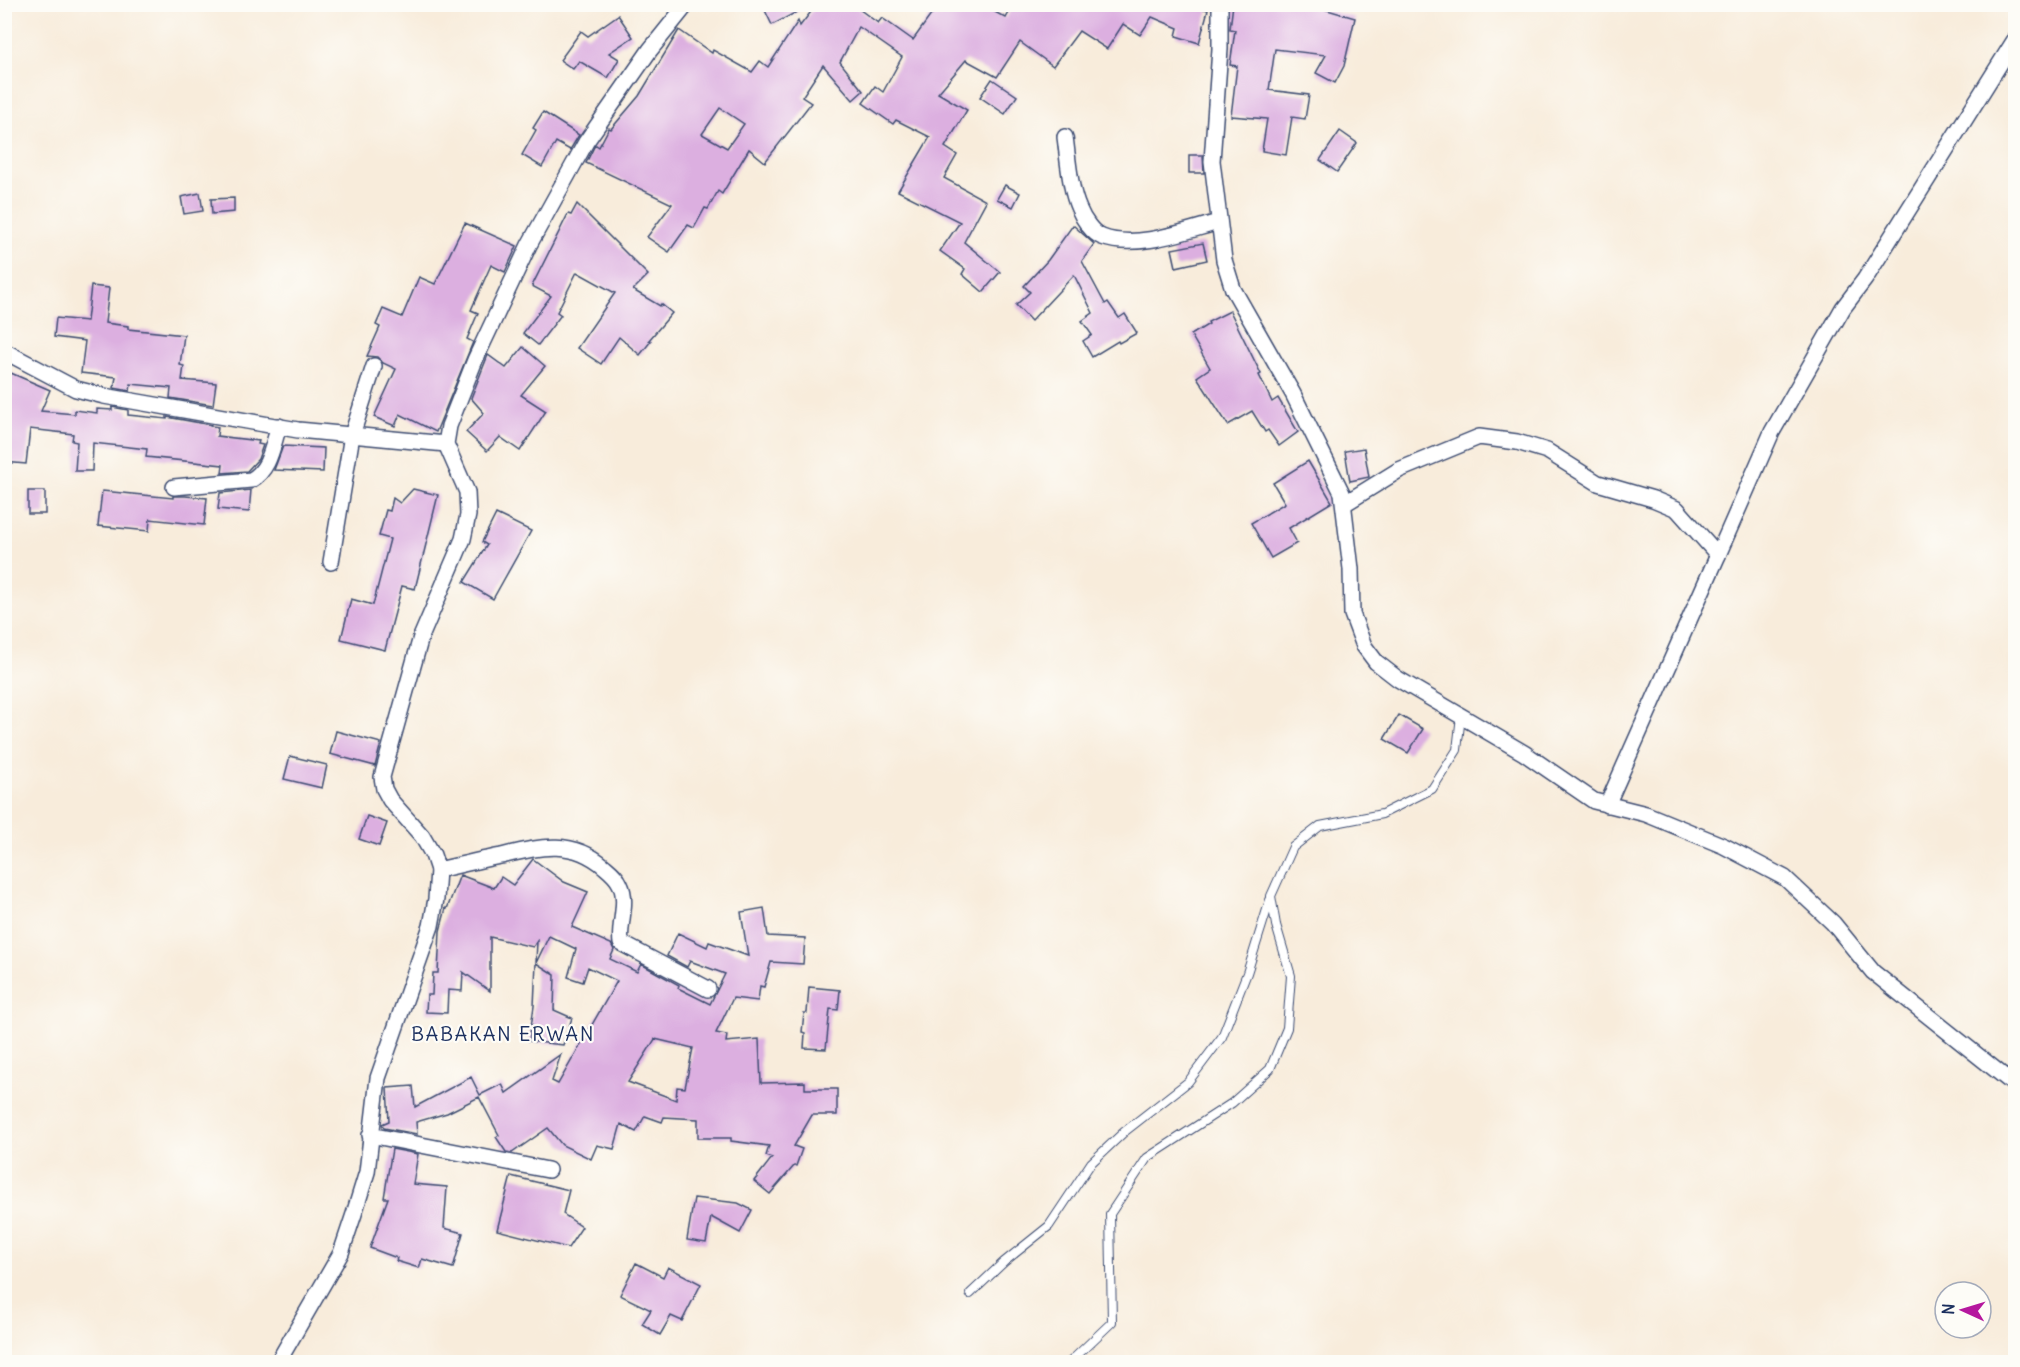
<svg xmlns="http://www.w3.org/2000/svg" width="2020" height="1367" viewBox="0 0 2020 1367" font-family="Delius,sans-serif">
<rect width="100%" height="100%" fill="#fdfcf7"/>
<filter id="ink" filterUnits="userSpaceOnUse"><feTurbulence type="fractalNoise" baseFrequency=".0167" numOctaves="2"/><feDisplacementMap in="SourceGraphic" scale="12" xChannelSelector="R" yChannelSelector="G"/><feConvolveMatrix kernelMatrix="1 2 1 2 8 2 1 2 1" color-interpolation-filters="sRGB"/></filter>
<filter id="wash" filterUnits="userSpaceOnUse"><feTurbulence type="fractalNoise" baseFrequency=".008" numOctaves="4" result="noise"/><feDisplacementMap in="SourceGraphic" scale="24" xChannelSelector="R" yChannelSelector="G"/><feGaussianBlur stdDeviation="1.35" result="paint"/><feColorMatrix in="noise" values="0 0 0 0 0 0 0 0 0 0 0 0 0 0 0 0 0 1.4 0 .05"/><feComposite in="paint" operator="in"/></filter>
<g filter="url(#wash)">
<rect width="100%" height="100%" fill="#f8ecdb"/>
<g id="blocks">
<g fill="#dcafe0" fill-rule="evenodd">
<path d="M762 4H812L772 25Z"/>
<path d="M817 4H852L878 23 882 18 913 40 939 4H980L1006 18 1014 4H1188L1208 10 1199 43 1176 36 1178 28 1152 17 1140 35 1123 24 1107 49 1079 31 1053 66 1020 42 997 77 966 60 938 93 967 110 945 147 957 155 944 178 986 201 964 242 1000 272 983 292 962 274 965 269 940 251 960 222 898 191 930 137 896 120 893 124 863 103 875 86 883 92 902 57 859 27 840 62 863 91 853 100 823 65 802 97 811 103 765 162 749 149 722 194 718 191 708 209 705 208 694 228 688 225 669 252 647 237 672 204 586 163 594 147 596 145 599 147 609 128 611 129 639 96 679 30 712 53 713 50 752 72 760 61 768 67 798 21 800 26ZM720 108 744 124 727 148 702 134Z"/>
<path d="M1233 4H1317V7L1355 18 1344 66 1335 83 1316 73 1326 55 1275 49 1269 90 1309 95 1305 119 1292 117 1286 155 1262 151 1267 119 1231 116 1237 66 1230 65 1235 30 1230 29Z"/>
<path d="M618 15 633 37 609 53 619 59 608 78 579 61 573 69 560 60 581 31 588 36Z"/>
<path d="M992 79 1017 96 1005 114 980 97Z"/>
<path d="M543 112 579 135 570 150 556 142 542 167 522 155 536 130 533 128Z"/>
<path d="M1340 131 1357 143 1337 172 1320 160Z"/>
<path d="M1189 155H1203L1204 173H1189Z"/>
<path d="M1005 185 1020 193 1013 207 997 199Z"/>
<path d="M200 193 203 211 184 214 181 197Z"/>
<path d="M234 198V212L212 214 211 199Z"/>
<path d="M577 204 648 275 633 290 660 306 661 304 672 313 649 340 651 341 640 355 619 337 601 364 577 348 615 293 577 272 557 312 561 315 538 345 523 333 551 296 532 286 568 214 571 215Z"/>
<path d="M465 223 517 246 505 272 491 265 471 310 478 313 467 339 473 342 436 432 400 414 395 426 374 417 396 369 383 363 377 357 367 356 380 327 376 325 383 309 402 317 419 277 435 284Z"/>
<path d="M1073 225 1094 244 1082 261 1105 304 1108 302 1119 318 1125 314 1137 333 1119 343 1118 341 1092 357 1083 341 1092 335 1082 321 1093 313 1074 275 1031 321 1016 305 1030 292 1024 286 1048 260Z"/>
<path d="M1203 243 1207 260 1176 267 1172 249Z"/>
<path d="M91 286 109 288 105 323 128 326V329L184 335 180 365 184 366 182 380 216 383 213 405 170 398 171 388 131 384 130 391 114 388 116 377 81 373 85 341 54 337 56 318 87 321Z"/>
<path d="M1230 311 1261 374 1259 375 1272 402 1278 398 1298 432 1279 446 1268 430 1265 432 1252 411 1228 425 1197 377 1210 368 1191 335 1209 324 1208 322Z"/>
<path d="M523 347 545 366 521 395 546 411 520 451 500 437 487 451 466 432 484 413 471 398 488 355 506 368Z"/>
<path d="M4 370 50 390 41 411 75 414V410L97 413V409L112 410V407L128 410V415L167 419V417L211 425V426L218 427 217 436 259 441 258 444 263 445 258 459 247 471 222 473 223 465 146 457 147 449 93 443 92 471H75L77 442 72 441 73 434 30 429 26 464 4 462 6 445 4 444Z"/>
<path d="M283 446 324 448 323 472 274 470Z"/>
<path d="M1364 448 1369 477 1350 481 1345 451Z"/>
<path d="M1308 461 1332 502 1289 528 1297 543 1271 558 1251 523 1285 503 1273 483Z"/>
<path d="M413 489 438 495 415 589 402 586 385 650 341 639 351 599 373 605 390 539 379 536 386 510 390 511 393 498 400 503Z"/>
<path d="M251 490 249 512 218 509 220 493Z"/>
<rect x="28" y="491" width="17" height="23"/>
<path d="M102 491 173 498V496H185L207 498 204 525 150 519 149 531 98 526Z"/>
<path d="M496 514 531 531 493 599 464 582 487 545 482 542Z"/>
<path d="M1399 715 1423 729 1408 753 1384 739Z"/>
<path d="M336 731 381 743 375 766 330 754Z"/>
<path d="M290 756 327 765 322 788 284 779Z"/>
<path d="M367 816 387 823 379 846 359 839Z"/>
<path d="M533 859 564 882 588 892 572 927 611 944 614 950 610 959 637 972 641 964 679 985 678 988 710 1004 725 974 690 961 687 967 667 956 678 933 707 947 709 942 748 956 741 912 764 908 768 936 805 938 803 964 771 962 764 987 760 986 758 1001 733 998 716 1033 727 1035 726 1042 759 1039 761 1083 805 1082V1089H837V1115H812L794 1146 802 1149 796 1166H794L770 1194 754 1181 772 1158 766 1156 769 1146 731 1141V1138H698V1119L664 1117 662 1122 645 1116 636 1132 621 1124 614 1149 597 1145 591 1159 562 1145 548 1128 512 1153 506 1152 496 1137 499 1135 479 1097 447 1113 416 1122 417 1134 384 1128 382 1124 389 1121 387 1088 413 1086 415 1107 471 1077 480 1095 502 1084 506 1093 561 1054 552 1081 558 1084 617 981 588 967 583 982 568 977 576 949 549 936 536 963 555 975 554 1010 572 1018 563 1045 529 1041 534 1006 537 941 533 947 490 937V991L463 972 462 991 448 990 447 1013 426 1012 427 995H432L433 973H438L440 931 446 908 447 909 460 875 494 888 501 877 513 885ZM655 1039 693 1048 685 1088 677 1087 676 1100 628 1082Z"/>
<path d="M809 987 840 990 838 1010 830 1009 826 1049 804 1048 805 1033 802 1032 804 1013H807Z"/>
<path d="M392 1149 418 1154 413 1184 447 1187 444 1228 463 1233 453 1268 422 1259 419 1268 396 1261 397 1258 370 1248 388 1198H384Z"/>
<path d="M511 1176 569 1190 563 1214 582 1227 568 1248 497 1230Z"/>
<path d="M694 1198 738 1203 752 1210 740 1233 711 1217 706 1243 687 1240Z"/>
<path d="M636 1263 663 1277 668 1267 701 1284 682 1321 671 1316 660 1335 642 1324 651 1310 620 1295Z"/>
</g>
</g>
</g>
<g filter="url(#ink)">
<use href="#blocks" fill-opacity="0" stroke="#3c4b71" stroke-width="1.5"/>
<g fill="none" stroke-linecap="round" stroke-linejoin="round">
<g stroke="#3c4b71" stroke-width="10">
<g id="service">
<path d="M970 1294 1004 1262 1049 1226 1091 1163 1124 1132 1188 1082 1222 1037 1247 973 1270 900"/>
<path d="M1070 1362 1112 1322 1110 1214 1147 1158 1232 1103 1270 1069 1287 1028 1291 976 1276 925 1271 896 1293 847 1320 826 1382 814 1432 789 1457 750 1461 716"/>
</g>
</g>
<g stroke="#3c4b71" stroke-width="18">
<g id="minor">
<path d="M1220 4V49L1212 161 1224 260 1233 289 1293 394 1342 493 1351 569 1352 614 1364 646 1376 662 1398 679 1524 753 1594 801 1646 814 1724 846 1785 878 1833 923 1873 972 2016 1086"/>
<path d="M1065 137C1068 159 1070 190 1079 209 1083 219 1092 233 1102 237 1136 250 1185 231 1219 222"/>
<path d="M4 351 76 389 104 396 298 430 446 444"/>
<path d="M174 487 251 480C270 469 272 447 279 426"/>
<path d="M1344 504 1399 470 1479 437 1517 442 1547 451 1598 483 1653 499 1677 509 1718 555 1772 432 1843 308 1865 279 2016 38"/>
<path d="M331 562 352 435 374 366"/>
<path d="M1607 805 1718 555"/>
<path d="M438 870C459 865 480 860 501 856 539 847 572 838 605 867 611 872 617 877 620 884 629 902 618 925 621 943L708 989"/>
<path d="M370 1135 548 1170"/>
<path d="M278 1362 341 1253 354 1214 367 1172 378 1078 431 926 436 899 438 870 433 855 422 836 390 800 384 789 382 777 421 637 463 539 468 515 467 492 446 444 449 426 475 360 529 245 586 142 650 50 687 4"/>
</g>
</g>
<use href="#service" stroke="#fff" stroke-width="8"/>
<use href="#minor" stroke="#fff" stroke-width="15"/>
</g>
</g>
<g text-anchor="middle" stroke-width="4.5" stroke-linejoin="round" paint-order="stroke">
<g font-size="20" letter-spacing="1.5" fill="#1b2f5e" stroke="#fdfcf7">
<text x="503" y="1041">BABAKAN ERWAN</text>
</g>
</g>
<rect width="2020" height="1367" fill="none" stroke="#fdfcf7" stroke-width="24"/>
<g transform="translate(1963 1310) rotate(274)"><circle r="28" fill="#fdfcf7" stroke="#a3aaba" stroke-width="1.5"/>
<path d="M0-4.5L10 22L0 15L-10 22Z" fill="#b5179e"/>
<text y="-9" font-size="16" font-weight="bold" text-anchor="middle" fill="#1b2f5e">N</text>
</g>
</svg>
